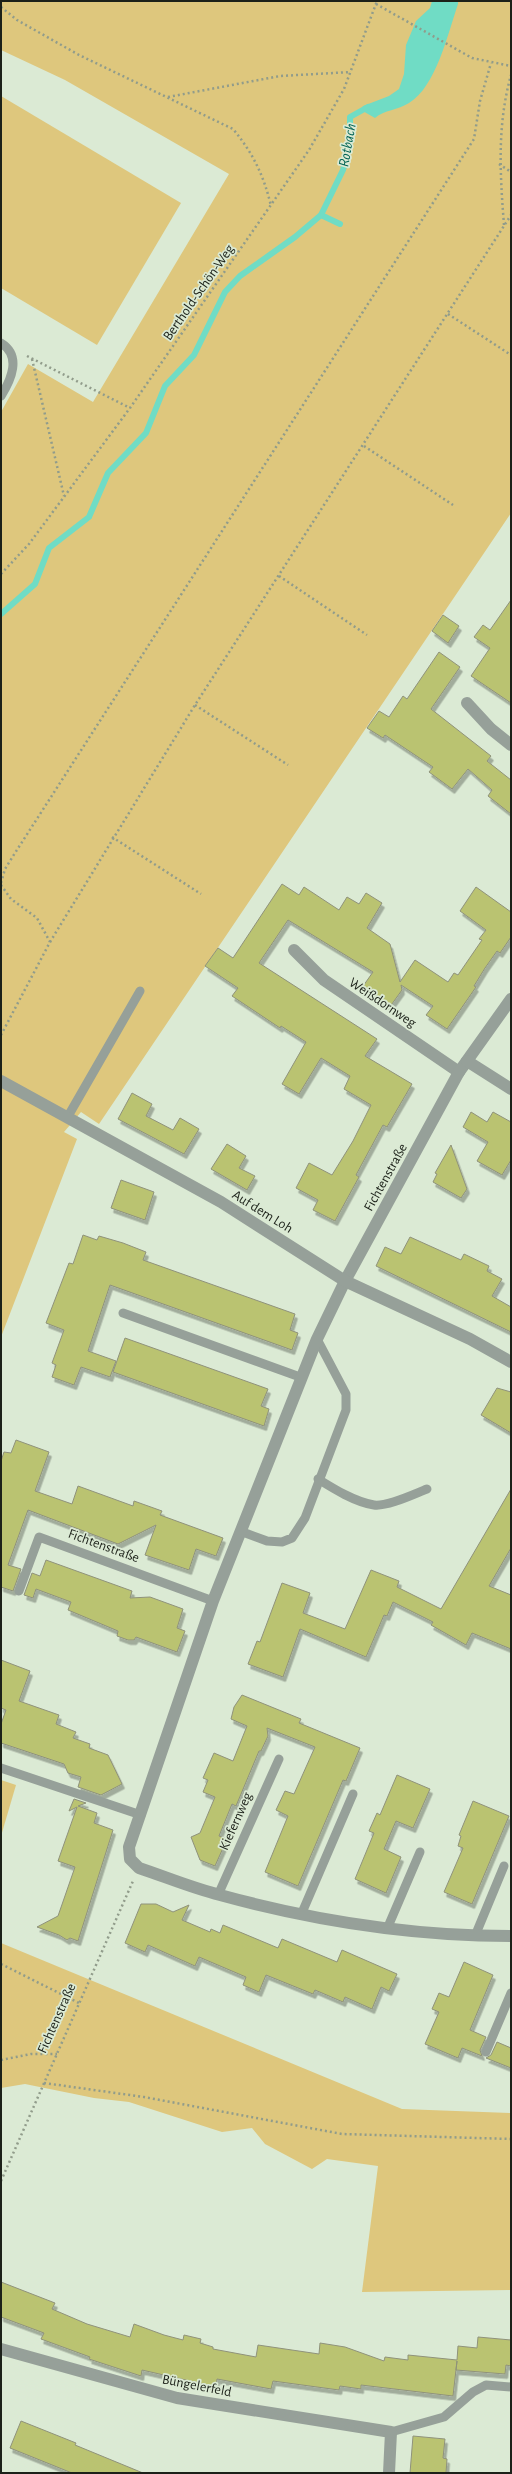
<svg xmlns="http://www.w3.org/2000/svg" width="512" height="2474" viewBox="0 0 512 2474" font-family="'Alegreya Sans',sans-serif">
<defs>
<filter id="shadow"><feDropShadow dx="2.5" dy="4.5" stdDeviation="0" flood-color="#0004"/></filter>
</defs>
<rect width="100%" height="100%" fill="#dbead4"/>
<g fill="#dec77d">
<path d="M1 1H511V513L99 1124 81 1112 64 1132 77 1139 1 1337V412L28 364 93 402 229 174 65 80 1 50Z"/>
<path d="M1 96 181 203 97 345 1 288Z"/>
<path d="M1 1780 16 1785 1 1836Z"/>
<path d="M1 1943 402 2109 511 2113V2290L362 2292 378 2166 327 2159 312 2169 265 2144 252 2128 222 2132 129 2102 94 2098 25 2084 1 2088Z"/>
</g>
<path fill="#70dcc5" d="M432 1H458V4C448 33 436 87 409 103 398 110 384 110 375 118L361 110 363 106 389 96 399 89 404 74 406 45 416 21 430 8Z"/>
<g fill="none" stroke-linecap="round" stroke-linejoin="round">
<g stroke="#70dcc5" stroke-width="6">
<path d="M321 215 340 224"/>
<path d="M1 614 35 584 49 548 89 517 108 473 146 433 165 386 194 355 225 292 240 276 295 237 321 215 343 170 350 143V117L368 107"/>
</g>
</g>
<g fill="#bac371" stroke="#8f927b" filter="url(#shadow)">
<path d="M511 600V703L471 676 490 648 474 637 483 625 490 630Z"/>
<path d="M443 615 459 626 448 643 432 631Z"/>
<path d="M439 652 460 667 431 709 491 756 487 761 511 780V814L488 796 492 790 468 769 452 789 429 772 433 767 385 735 383 738 367 728 379 711 389 717 403 696 407 699Z"/>
<path d="M282 884 299 895 304 887 339 910 347 897 359 904 366 893 382 903 367 928 390 944 400 982 415 960 448 982 454 973 458 975 482 940 479 939 486 930 460 911 476 887 511 912V937L500 953 497 951 485 968 474 986 476 987 447 1029 426 1015 433 1006 401 985 402 990 389 1008 361 989 373 972 288 920 259 963 377 1039 365 1056 412 1084 387 1127 383 1125 356 1175 359 1177 335 1221 313 1210 318 1200 296 1188 309 1163 332 1175 353 1141 371 1105 344 1089 350 1076 321 1058 299 1094 282 1084 306 1042 281 1026 280 1028 232 996 238 988 205 966 218 948 233 958Z"/>
<path d="M132 1093 152 1104 146 1116 173 1130 180 1118 199 1129 184 1154 118 1119Z"/>
<path d="M471 1112 487 1122 493 1112 511 1122V1160L502 1175 477 1161 488 1142 463 1127Z"/>
<path d="M227 1144 246 1156 239 1168 255 1176 247 1190 211 1169Z"/>
<path d="M451 1145 467 1189 461 1198 433 1182 437 1174 435 1173Z"/>
<path d="M121 1180 154 1192 145 1220 111 1208Z"/>
<path d="M83 1235 97 1240 99 1236 123 1243 146 1252 143 1260 295 1314 290 1330 298 1333 292 1350 110 1285 88 1351 116 1361 110 1377 81 1367 74 1385 52 1377 56 1365 52 1363 64 1330 46 1323 69 1263 73 1264Z"/>
<path d="M410 1237 461 1260 464 1254 489 1266 487 1271 502 1279 492 1296 511 1307V1332L376 1266 385 1247 401 1254Z"/>
<path d="M125 1338 268 1389 261 1406 269 1409 264 1426 113 1372Z"/>
<path d="M497 1388 511 1392V1433L481 1415Z"/>
<path d="M16 1440 49 1452 35 1491 72 1504 78 1486 133 1506 134 1501 162 1511 160 1515 223 1538 216 1556 196 1549 189 1570 145 1555 156 1525 118 1544 28 1510 8 1565 21 1569 13 1591 1 1587V1461L4 1452 11 1453Z"/>
<path d="M511 1489V1548L489 1586 511 1595V1649L472 1633 466 1645 431 1625 433 1622 393 1602 387 1616 384 1615 366 1657 300 1629 283 1677 248 1664 257 1641 260 1642 282 1583 310 1593 303 1613 345 1629 371 1570 399 1581 397 1587 441 1609Z"/>
<path d="M46 1560 132 1591 130 1598 150 1597 183 1609 177 1628 185 1631 177 1652 136 1637 134 1640H128L117 1636 118 1631 68 1610 71 1602 36 1589 33 1598 24 1595 32 1573 40 1576Z"/>
<path d="M1 1660 30 1671 19 1701 59 1715 56 1724 76 1732 73 1738 90 1744 89 1748 108 1755 122 1784 101 1795 78 1787 81 1777 68 1773 64 1764 1 1743V1724L6 1710 1 1708Z"/>
<path d="M242 1695 301 1719 299 1723 360 1748 346 1781 343 1780 298 1886 265 1872 288 1816 276 1810 285 1791 294 1794 315 1747 267 1728 268 1736 261 1751H259L236 1806 232 1804 219 1836 227 1839 215 1866 200 1860 191 1837 200 1833 215 1797 203 1792 208 1780 203 1778 214 1753 233 1761 247 1726 231 1719 234 1707Z"/>
<path d="M397 1775 430 1789 413 1828 396 1821 384 1849 401 1857 386 1893 355 1879 374 1833 369 1831 377 1813 380 1815Z"/>
<path d="M74 1799 86 1803 78 1806 97 1813 94 1823 113 1830 78 1941 70 1938 67 1940 59 1935 37 1927 58 1916 75 1867 58 1861 77 1807 69 1811Z"/>
<path d="M473 1801 509 1816 472 1904 444 1892 463 1848 458 1846 461 1836 459 1835Z"/>
<path d="M141 1904H156L173 1912 189 1905 182 1920 210 1932 211 1929 220 1933 223 1925 278 1948 282 1939 337 1962 342 1950 397 1974 389 1991 381 1987 372 2009 345 1997 343 2002 315 1990 313 1994 266 1975 259 1992 243 1985 246 1977 199 1957 195 1966 148 1945 145 1952 125 1943Z"/>
<path d="M464 1962 493 1975 470 2030 486 2037 480 2050 482 2056 462 2048 458 2058 425 2044 439 2012 432 2009 439 1993 449 1997Z"/>
<path d="M497 2042 511 2048V2068L486 2058 491 2055Z"/>
<path d="M1 2282 55 2303 52 2309 87 2324 130 2337 134 2324 164 2335 183 2340 184 2335 201 2339 200 2343 213 2347V2349L256 2357 258 2345 319 2354 320 2343 345 2347 384 2361 385 2357 408 2360V2355L457 2360 458 2346 477 2348 478 2337 511 2340V2366L506 2365 505 2374 456 2370 457 2361 453 2396 361 2385V2389L340 2386 339 2390 273 2381 271 2389 217 2379 216 2387 142 2370 141 2376 89 2359 90 2357 41 2339 44 2333 1 2317Z"/>
<path d="M21 2421 76 2443 75 2445 143 2473H72L10 2448Z"/>
<path d="M413 2436 445 2439 443 2458 447 2459 446 2473H410Z"/>
</g>
<g fill="none" stroke-linecap="round" stroke-linejoin="round">
<g stroke="#919c8b" stroke-width="2.5" stroke-dasharray="2 3" stroke-linecap="butt">
<path d="M376 4 472 58 511 66"/>
<path d="M1 7 17 20 79 55 233 129C253 153 264 176 271 206"/>
<path d="M168 97 280 76 351 72"/>
<path d="M499 164 511 172"/>
<path d="M504 225C500 174 497 125 511 75"/>
<path d="M448 314 511 355"/>
<path d="M27 356 130 408"/>
<path d="M32 359 64 496"/>
<path d="M364 446 453 505"/>
<path d="M1 574 29 544 130 408 309 150 344 89 377 1"/>
<path d="M279 576 367 635"/>
<path d="M195 705 288 765"/>
<path d="M112 837 201 894"/>
<path d="M1 883 5 869 15 853 474 139 480 101 491 63"/>
<path d="M1 885 11 899 37 918 50 942 1 1035"/>
<path d="M50 942 195 705 511 215"/>
<path d="M1 1964 79 2003"/>
<path d="M1 2060 31 2054H57"/>
<path d="M44 2083 144 2097 342 2134 511 2139"/>
<path d="M1 2181 133 1881"/>
</g>
<g stroke="#96a099" stroke-width="9">
<path d="M1 343C22 356 11 380 1 396"/>
<path d="M67 1118 140 991"/>
<path d="M123 1313 300 1377"/>
<path d="M318 1479C334 1489 355 1502 374 1505 387 1507 414 1494 427 1489"/>
<path d="M240 1531 267 1541 282 1542 292 1538 305 1518 346 1410V1394L317 1339"/>
<path d="M19 1591 39 1537 213 1601"/>
<path d="M1 1768 141 1815"/>
<path d="M218 1895 279 1759"/>
<path d="M301 1915 353 1794"/>
<path d="M387 1929 420 1852"/>
<path d="M475 1936 504 1866"/>
<path d="M486 2052 511 1993"/>
<path d="M391 2432 444 2417 473 2392 486 2385 511 2387"/>
</g>
<g stroke="#96a099" stroke-width="12">
<path d="M467 703 491 729 511 745"/>
<path d="M294 950 324 980 459 1072"/>
<path d="M511 999 459 1072 345 1281 317 1339 213 1601 129 1847 130 1859 139 1868C166 1877 192 1888 220 1895 315 1921 412 1936 511 1936"/>
<path d="M467 1061 511 1089"/>
<path d="M1 1081 221 1202 345 1281 470 1339 511 1362"/>
<path d="M1 2349 177 2398 391 2432 389 2473"/>
</g>
</g>
<g text-anchor="middle" stroke-width="3.5" stroke-linejoin="round" paint-order="stroke">
<g font-size="14" fill="#1c2119" stroke="#dbead4">
<text transform="translate(198 292) rotate(-55)" y="5">Berthold-Schön-Weg</text>
<text transform="translate(383 1002) rotate(34)" y="5">Weißdornweg</text>
<text transform="translate(385 1177) rotate(-61)" y="5">Fichtenstraße</text>
<text transform="translate(263 1211) rotate(32)" y="5">Auf dem Loh</text>
<text transform="translate(104 1545) rotate(20)" y="5">Fichtenstraße</text>
<text transform="translate(235 1821) rotate(-66)" y="5">Kiefernweg</text>
<text transform="translate(56 2018) rotate(-66)" y="5">Fichtenstraße</text>
<text transform="translate(197 2385) rotate(11)" y="5">Büngelerfeld</text>
</g>
<g font-size="15" font-style="italic" fill="#006253" stroke="#dbead4">
<text transform="translate(347 145) rotate(-80)" y="5">Rotbach</text>
</g>
</g>
<rect width="512" height="2474" fill="none" stroke="#1c2119" stroke-width="4"/>
</svg>
